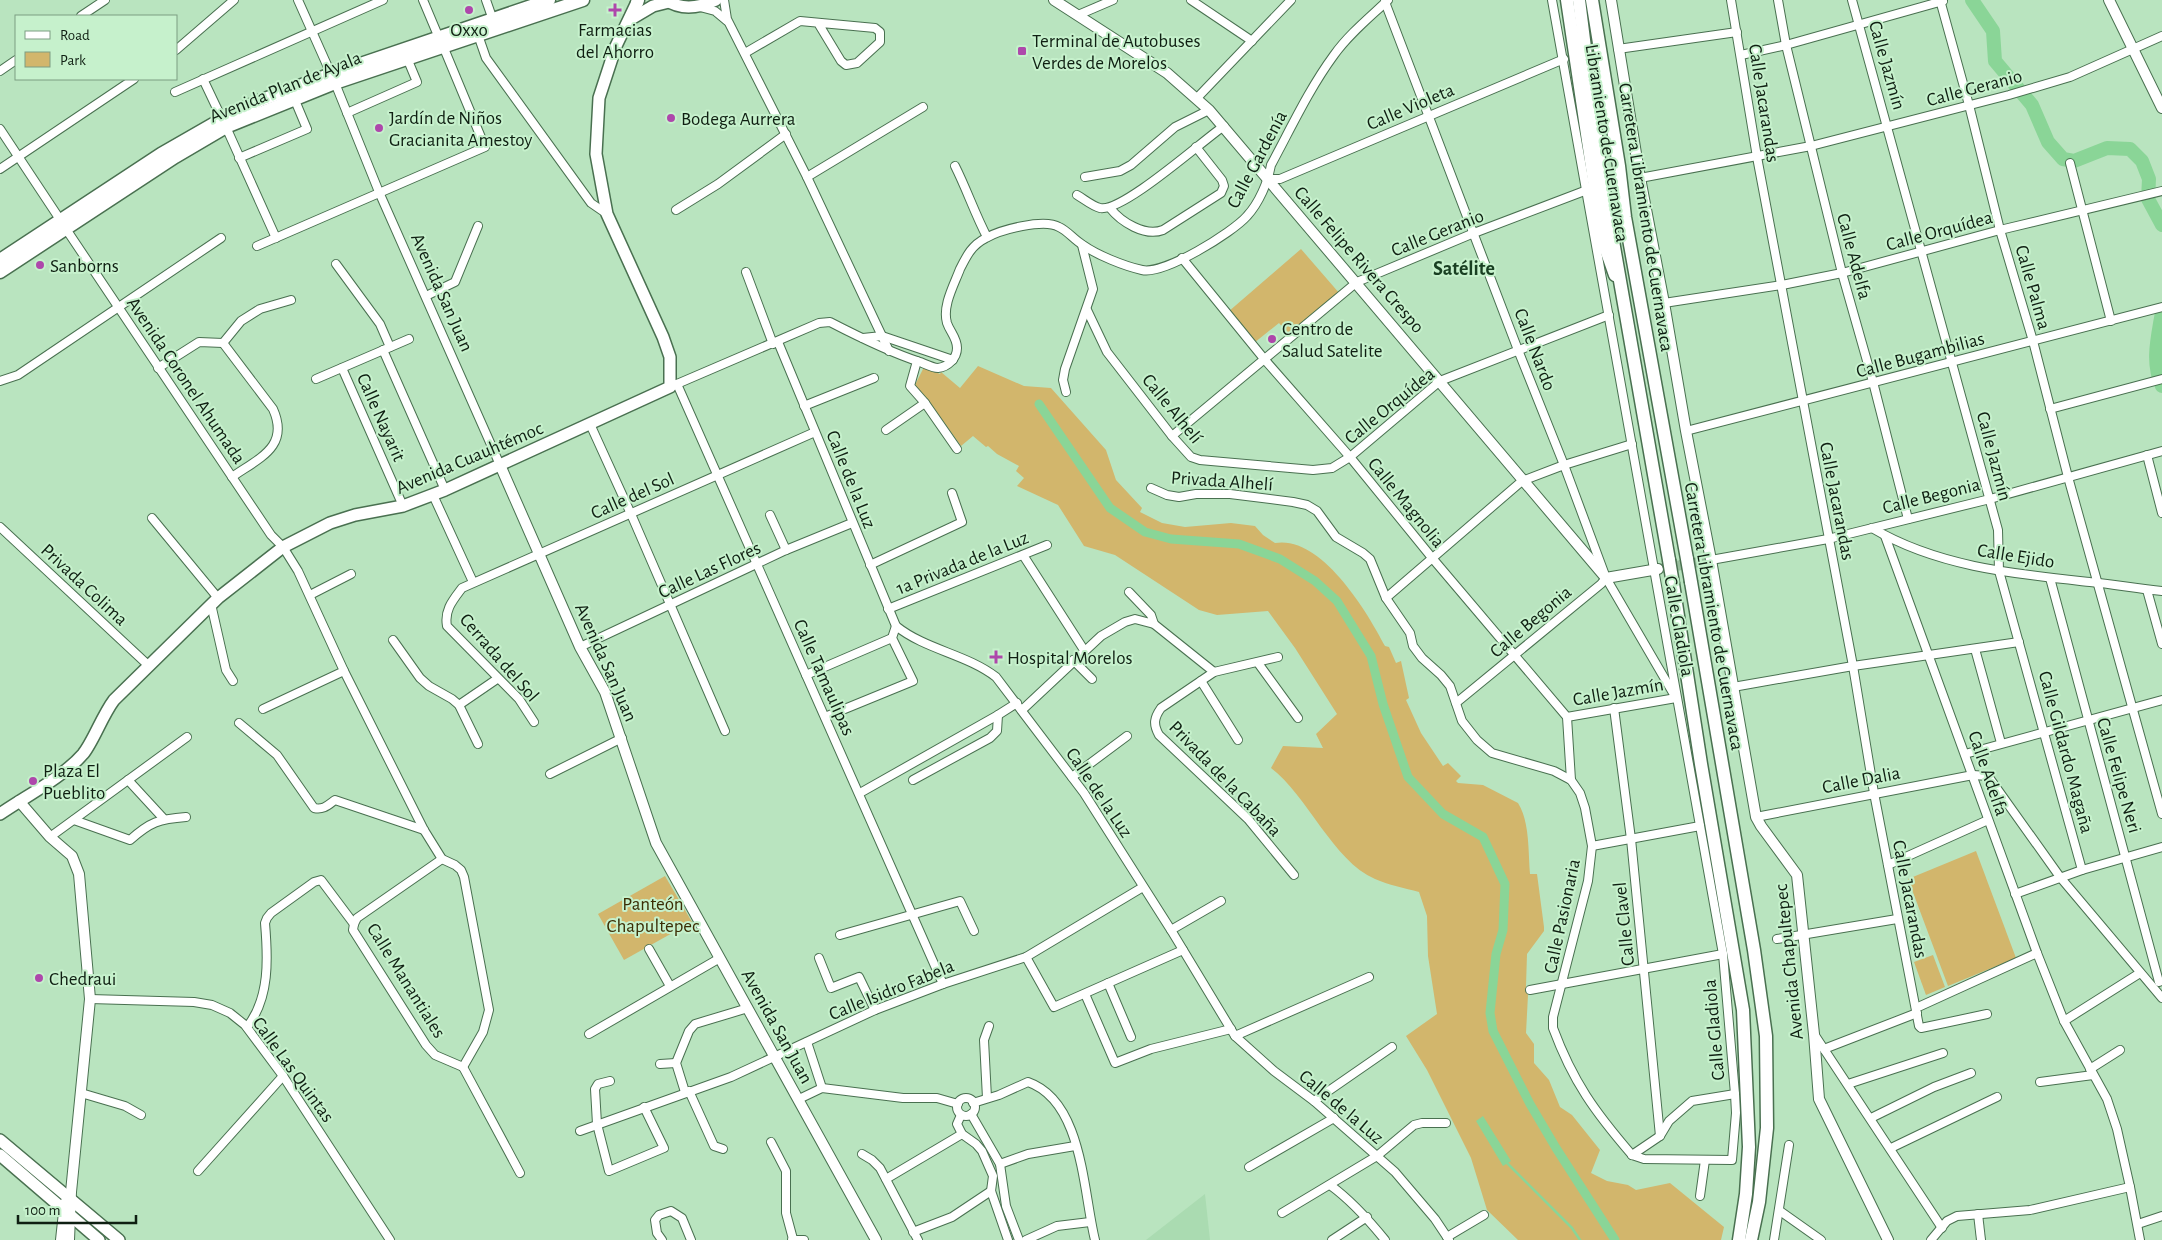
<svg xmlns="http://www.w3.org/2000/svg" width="2162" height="1240" viewBox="0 0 2162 1240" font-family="'Alegreya Sans',sans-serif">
<rect width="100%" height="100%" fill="#b9e4bf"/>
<path fill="#aadbb1" d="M1205 1194 1210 1240H1146Z"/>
<g fill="#d2b66c">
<path d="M1301 249 1340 294 1290 336 1279 323 1254 343 1228 312Z"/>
<path d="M978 366 1024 386 1051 388 1106 450 1116 480 1142 508 1140 512 1162 523 1185 527 1231 523 1255 526 1263 535 1275 543C1321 535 1367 611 1385 646L1389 647 1396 663 1401 661 1409 698 1406 700 1421 733 1443 766 1448 763 1461 776 1456 781 1458 783 1483 785 1518 803C1530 822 1528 852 1530 874H1537L1544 927V931L1527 954 1526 986 1528 995 1526 1033 1534 1044V1063L1549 1080 1560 1107 1572 1115 1600 1150 1591 1173 1607 1181 1628 1185 1636 1190 1670 1183 1724 1227 1721 1240H1518L1487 1210 1471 1158 1427 1070 1406 1036 1437 1014 1428 956 1427 916 1419 892C1405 888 1388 885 1375 879 1333 861 1307 795 1271 768L1283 746 1323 748 1316 734 1337 714 1295 648 1268 611 1217 615 1199 610 1115 555 1084 546 1058 505 1017 486 1024 478 1016 471 1019 466 997 454 988 446 986 447 973 436 961 446 927 399 914 387 924 367 940 374 941 372 960 388Z"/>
<path d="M1976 851 2016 958 1948 986 1908 879Z"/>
<path d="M665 876 692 922 624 960 598 914Z"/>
<path d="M1933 955 1945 987 1926 995 1914 962Z"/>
</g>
<path fill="#8ad597" d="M1483 1116 1511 1161 1503 1166 1476 1121Z"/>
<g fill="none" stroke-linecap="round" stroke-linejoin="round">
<path stroke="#8ad597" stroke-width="2.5" d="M1507 1163 1572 1228 1580 1240"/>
<path stroke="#8ad597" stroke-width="9" d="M1039 404 1110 508 1145 532 1171 539 1239 544 1280 559 1315 581 1337 601 1371 656 1383 704 1408 777 1443 814 1483 837 1505 884 1503 930 1496 954 1490 1013 1493 1031 1530 1104 1556 1148 1615 1240"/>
<g stroke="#8ad597" stroke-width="14">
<path d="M1972 0 1993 31 1995 61 2032 105 2048 142 2063 159 2074 161 2107 148 2130 149 2142 161 2149 179 2148 199 2162 225"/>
<path d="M2162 312C2158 337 2151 362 2162 386"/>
</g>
<path stroke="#97bd9c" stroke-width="10" stroke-dasharray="10 5" stroke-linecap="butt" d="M1658 569 1705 561"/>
<g stroke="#497050" stroke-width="10">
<g id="minor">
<path d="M298 0 331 74"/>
<path d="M423 0 439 38"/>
<path d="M486 0 493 20"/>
<path d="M724 0 727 19 807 177 889 351"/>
<path d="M1191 0 1252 41"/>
<path d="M1552 0 1723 954 1735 1094 1736 1113 1732 1160 1644 1159 1632 1155"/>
<path d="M1731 0 1757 157 1853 666 1874 793 1919 1026 1921 1028 1987 1014"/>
<path d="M1778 0 1786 45 1842 273 1873 382 1908 519"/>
<path d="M1852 0 1998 530 1999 571 2082 870"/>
<path d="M1940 0 1969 105 2000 230 2033 341 2068 477 2162 814"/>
<path d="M1385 2 1518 350 1564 465 1606 578 1676 698 1567 717"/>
<path d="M700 7 715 11 727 21"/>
<path d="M1078 15 1113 0"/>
<path d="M81 16 105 0"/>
<path d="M478 35 486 58 591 203 607 214"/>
<path d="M1618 49 1737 32"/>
<path d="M176 50 234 0"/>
<path d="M745 53 800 21 875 28 880 32V42L857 63 846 65 841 61 818 23"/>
<path d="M1741 55 1786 45 1943 1"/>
<path d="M0 71 16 60"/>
<path d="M203 79 222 119"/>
<path d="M335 83 379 192 500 465"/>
<path d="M175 92 383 0"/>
<path d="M1197 98 1291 0"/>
<path d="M347 113 417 82 407 58"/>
<path d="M226 127 276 238"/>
<path d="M0 129 61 221"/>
<path d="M239 158 307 129 294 98"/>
<path d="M2070 163 2111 321"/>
<path d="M955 166C967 190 975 214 987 237"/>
<path d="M0 169 134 79"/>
<path d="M807 177 923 107"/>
<path d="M1085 177 1120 171 1131 165 1175 127 1209 110"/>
<path d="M1640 178 1811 146 2009 95 2070 77 2162 36"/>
<path d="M1268 179H1280L1564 59"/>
<path d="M1077 195C1084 199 1092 206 1100 208 1122 213 1202 141 1224 126"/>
<path d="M1110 208C1121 222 1145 237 1163 230L1221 193 1224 186 1222 180 1196 147"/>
<path d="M676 210 718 184 786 134"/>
<path d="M66 229 271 535 283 547 298 571 344 671 424 830 442 859 455 865 461 870 464 877 489 1010 483 1032 463 1067"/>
<path d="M257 246 485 147 443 46"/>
<path d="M1182 258 1265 360 1350 457 1433 559 1567 717 1571 780"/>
<path d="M336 264 380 324 390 347"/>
<path d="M746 272 773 344"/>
<path d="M426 296 455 282 478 226"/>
<path d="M1664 303 1782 285 1842 273 2000 230 2162 191"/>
<path d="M1087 310 1107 352 1172 436 1191 457 1200 460 1313 470 1332 468 1350 457 1440 381 1609 315"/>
<path d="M863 338 882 336 953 360"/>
<path d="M778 342 896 626C926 650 966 654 996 677L1084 793 1171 930 1235 1036 1274 1071 1314 1101 1395 1172 1435 1219 1449 1240"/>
<path d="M223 343 273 409C290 447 259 458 232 477"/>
<path d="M223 343 241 321 260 309 291 300"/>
<path d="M383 350 445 490"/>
<path d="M917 361 910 386 925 403 957 449"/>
<path d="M158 368 199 342 223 343"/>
<path d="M342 368 403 506"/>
<path d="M316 379 409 339"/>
<path d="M0 381 18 375 221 238"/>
<path d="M677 384 943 984"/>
<path d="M670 387 819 323 830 322C859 337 889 352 920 362 925 364 933 368 938 368 948 367 957 358 957 348 957 338 950 332 947 323 942 306 954 285 960 269 967 255 972 245 986 238 1000 230 1044 218 1059 227 1068 231 1074 240 1083 245 1097 255 1124 266 1142 270 1164 275 1232 233 1247 216 1259 203 1268 182 1271 165 1291 128 1309 89 1334 55 1349 34 1369 18 1388 0"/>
<path d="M1066 392 1063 380 1065 369 1093 289 1082 245"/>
<path d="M804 406 874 378"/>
<path d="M2050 409 2162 379"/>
<path d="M590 424 631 514 725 731"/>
<path d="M886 430 925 403"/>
<path d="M1686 431 2162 307"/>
<path d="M1172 436 1357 282 1474 233 1587 190"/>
<path d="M2147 455 2162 513"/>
<path d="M1151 488 1167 495 1179 497 1196 494H1230L1293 502 1307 505 1317 511 1336 537 1363 553 1370 559 1386 598 1410 633 1413 646 1422 658 1441 675 1450 686 1462 721 1477 740 1492 753 1554 771 1571 780 1580 793 1585 808 1592 846 1588 881 1553 1017V1028C1573 1082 1595 1112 1632 1155"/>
<path d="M433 495 473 582"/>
<path d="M770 515 786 550"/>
<path d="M152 518 218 598"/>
<path d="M0 527 148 665"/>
<path d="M1872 528C1938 567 2015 574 2090 582 2114 584 2138 589 2162 591"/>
<path d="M1885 536 2037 953 2064 1021 2107 1099 2117 1129 2130 1187 2140 1240"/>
<path d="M1023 555 1084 650"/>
<path d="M1711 560 1828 539 1990 499 2162 451"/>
<path d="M870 565 962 522 952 493"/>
<path d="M2050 578 2159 982"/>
<path d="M2147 590 2162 644"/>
<path d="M1129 592 1151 615 1154 624"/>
<path d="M310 595 351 574"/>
<path d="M1386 598 1522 481 1564 465 1632 444"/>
<path d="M211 604 226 670 233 681"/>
<path d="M888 609 1047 545"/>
<path d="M393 640 420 678 429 686 452 699 459 705 478 744"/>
<path d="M580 647 786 550 852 523"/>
<path d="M1975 649 2001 743"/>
<path d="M1278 657 1214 672 1161 708C1154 718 1153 724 1159 735L1248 819 1294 875"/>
<path d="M1073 660 1092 679"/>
<path d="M1258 663 1298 718"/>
<path d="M806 675 892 638"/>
<path d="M1201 681 1238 740"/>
<path d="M1733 687 1853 666 2019 642"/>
<path d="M1456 703 1601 584 1606 578"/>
<path d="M459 705 497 679"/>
<path d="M1614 708 1631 839 1660 1136"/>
<path d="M263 709 344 671"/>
<path d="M1022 710 1101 636 1125 622 1135 619 1154 624 1214 672"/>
<path d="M825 717 913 681 892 638 896 626"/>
<path d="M534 722 519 699 447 626C444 610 453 600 462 588L815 432"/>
<path d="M239 723 277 755 314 808C324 810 328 805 335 800L424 830"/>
<path d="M1965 754 2162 700"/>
<path d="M550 774 622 738"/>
<path d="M1072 777 1127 736"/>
<path d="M128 780 163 818"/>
<path d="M913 780 990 738 997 731 998 715"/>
<path d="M860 793 998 715 1017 703"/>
<path d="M1756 817 1973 775 1988 776 2060 877 2162 998"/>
<path d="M74 820 130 840C150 822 159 819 186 817"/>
<path d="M50 837 187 737"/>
<path d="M1592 846 1700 826"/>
<path d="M442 859 357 918 354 924 353 930 426 1045 435 1055 463 1067"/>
<path d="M1888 865 1988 820"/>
<path d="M2015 894 2082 870 2162 847"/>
<path d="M1171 930 1221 901"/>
<path d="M840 935 960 901 974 931"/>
<path d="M1777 939 1897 919"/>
<path d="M649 949 670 986"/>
<path d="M1026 957 1054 1007 1183 950"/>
<path d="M819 958 831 988 859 977 875 1010"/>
<path d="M1108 983 1131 1037"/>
<path d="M1530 990 1723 954"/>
<path d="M1085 994 1115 1063 1151 1049 1231 1029"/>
<path d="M90 999 194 1002 212 1005 230 1013 245 1025 283 1076 390 1240"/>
<path d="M1916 1008 2037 953"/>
<path d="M2064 1021 2140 973"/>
<path d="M247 1027C270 998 268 958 265 923L267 918 271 913 314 882 321 880 354 924"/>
<path d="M589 1034 720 958"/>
<path d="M1814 1034 1942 1228"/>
<path d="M1235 1036 1369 977"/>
<path d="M807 1042 822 1088"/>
<path d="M1824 1049 1917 1013"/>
<path d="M660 1064 676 1063"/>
<path d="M463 1067 520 1173"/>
<path d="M2090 1069 2120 1050"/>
<path d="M610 1081 598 1084 595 1089 597 1124 609 1171 664 1148 644 1107"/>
<path d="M2040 1082 2093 1075"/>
<path d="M1848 1084 1943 1053"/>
<path d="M689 1091 714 1146 723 1149"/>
<path d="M685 1092 676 1063 689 1031 695 1024 748 1008"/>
<path d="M81 1093 125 1106 141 1115"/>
<path d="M987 1098 984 1040 989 1026"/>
<circle cx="966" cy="1107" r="9"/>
<path d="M799 1099 822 1088 903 1098H937L958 1104"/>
<path d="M1314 1101 1392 1047"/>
<path d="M973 1103 999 1095 1028 1082C1083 1101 1083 1192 1095 1240"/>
<path d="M971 1114 1000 1164 1006 1206 1019 1240"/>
<path d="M961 1115 957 1124 962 1134 976 1144 982 1151 993 1176 991 1191 1008 1240"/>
<path d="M1871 1118 1934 1087 1971 1073"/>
<path d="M580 1131 731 1077 875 1010 943 984 1026 957 1143 887"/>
<path d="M771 1142 786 1171V1213L793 1239"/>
<path d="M1891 1148 1997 1097"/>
<path d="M862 1154 872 1160 880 1168 918 1240"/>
<path d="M1632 1155 1660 1136 1669 1121 1692 1101 1735 1094"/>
<path d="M1000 1164 1028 1154 1075 1146"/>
<path d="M1249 1167 1334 1118"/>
<path d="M198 1171 283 1076"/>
<path d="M886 1179 962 1134"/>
<path d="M1330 1185C1352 1201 1368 1219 1385 1240"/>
<path d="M1700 1196 1705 1160"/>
<path d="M1780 1211 1821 1240"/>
<path d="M1282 1213 1377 1156 1414 1125 1422 1123H1446"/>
<path d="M1978 1214 1981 1240"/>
<path d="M2138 1224 2162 1216"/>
<path d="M913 1232 952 1217 991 1191"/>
<path d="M1447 1237 1484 1215"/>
<path d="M662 1240 657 1233 655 1220 659 1215 671 1211 682 1218 691 1240"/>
<path d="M792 1240H804"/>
<path d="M1026 1240 1057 1226 1090 1222"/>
<path d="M1332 1240 1367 1217"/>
<path d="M1774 1240 1789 1145"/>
<path d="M1931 1240 1947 1221 1957 1216 2030 1210 2130 1187"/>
</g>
</g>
<g stroke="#497050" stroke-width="12">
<g id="tertiary">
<path d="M1054 0 1167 73 1209 110 1606 578 1658 569"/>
<path d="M1611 0 1640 178 1664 303 1686 431 1711 560 1756 817 1761 826 1797 875 1814 1034 1819 1099 1888 1240"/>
<path d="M2109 0 2162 108"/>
<path d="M500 465 580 647 605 692 656 843 876 1240"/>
<path d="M19 801 50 837 72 856 79 874 90 999 71 1192 69 1240"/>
<path d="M61 1240 65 1203"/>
</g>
</g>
<g stroke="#497050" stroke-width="14">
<g id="secondary">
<path d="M666 0C682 11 699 8 716 0"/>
<path d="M631 19 653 6 669 2"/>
<path d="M0 814C26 796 62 778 83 754 93 742 102 716 114 700L218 598 283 547 330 523 355 515 403 506 445 490 670 387V357L663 337 607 214 596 154 599 98 616 46 638 0"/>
<path d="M0 1140 119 1240"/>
<path d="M0 1155 99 1240"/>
</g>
</g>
<g stroke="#497050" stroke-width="15">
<g id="primary">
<path d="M1567 0 1603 241 1615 275"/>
<path d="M637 3 638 0"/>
<path d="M0 260 161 154 222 119 259 101 331 74 549 0"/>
<path d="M0 272 175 157 226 127 335 83 583 0"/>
</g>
</g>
<g stroke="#497050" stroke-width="15">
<g id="trunk">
<path d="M1579 0 1600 167 1669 560"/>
<path d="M1592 0 1619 166 1625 217 1687 559"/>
<path d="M1691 582 1754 950 1766 1036 1767 1128 1759 1202 1751 1240"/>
<path d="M1673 584 1701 764 1743 1010 1749 1147 1746 1194 1739 1240"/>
</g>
</g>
<use href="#minor" stroke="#fff" stroke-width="8"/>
<use href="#tertiary" stroke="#fff" stroke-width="10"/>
<use href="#secondary" stroke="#fff" stroke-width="11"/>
<use href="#primary" stroke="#fff" stroke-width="12"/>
<use href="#trunk" stroke="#fff" stroke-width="12"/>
<g stroke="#497050" stroke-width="15" stroke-linecap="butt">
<g id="trunk-bridge">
<path d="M1687 559 1691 582"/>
<path d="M1669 560 1673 584"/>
</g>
</g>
<use href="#trunk-bridge" stroke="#fff" stroke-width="12"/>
</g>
<g fill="#ae47ab" stroke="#c6f1cc" stroke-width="2">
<circle cx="469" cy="10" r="5"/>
<path d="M612.5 2.5h5v5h5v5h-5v5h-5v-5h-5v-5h5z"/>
<rect x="1017" y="46" width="10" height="10" rx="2.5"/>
<circle cx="671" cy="118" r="5"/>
<circle cx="379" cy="128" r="5"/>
<circle cx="40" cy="265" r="5"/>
<circle cx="1272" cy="339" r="5"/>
<path d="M993.5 649.5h5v5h5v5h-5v5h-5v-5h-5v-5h5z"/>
<circle cx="33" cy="781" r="5"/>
<circle cx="39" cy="978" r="5"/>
</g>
<g text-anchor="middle" stroke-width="4" stroke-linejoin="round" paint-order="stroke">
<g font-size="19" fill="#0f1f12" stroke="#c6f1cc" text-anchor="start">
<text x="469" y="36" text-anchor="middle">Oxxo</text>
<text x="615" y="36" text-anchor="middle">Farmacias<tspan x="615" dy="22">del Ahorro</tspan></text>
<text x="1032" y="47">Terminal de Autobuses<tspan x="1032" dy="22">Verdes de Morelos</tspan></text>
<text x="389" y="124">Jardín de Niños<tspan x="389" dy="22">Gracianita Amestoy</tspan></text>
<text x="681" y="125">Bodega Aurrera</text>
<text x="50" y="272">Sanborns</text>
<text x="1282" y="335">Centro de<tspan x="1282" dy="22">Salud Satelite</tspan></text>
<text x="1007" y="664">Hospital Morelos</text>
<text x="43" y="777">Plaza El<tspan x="43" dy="22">Pueblito</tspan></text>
<text x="49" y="985">Chedraui</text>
</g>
<g font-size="19" fill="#0f1f12" stroke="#c6f1cc">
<text transform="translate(1888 65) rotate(74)" y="7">Calle Jazmín</text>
<text transform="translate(285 86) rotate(-22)" y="7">Avenida Plan de Ayala</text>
<text transform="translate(1974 87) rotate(-15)" y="7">Calle Geranio</text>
<text transform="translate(1765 103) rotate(81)" y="7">Calle Jacarandas</text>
<text transform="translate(1410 106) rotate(-23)" y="7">Calle Violeta</text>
<text transform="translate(1608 143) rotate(81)" y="7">Libramiento de Cuernavaca</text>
<text transform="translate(1256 159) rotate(-62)" y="7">Calle Gardenía</text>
<text transform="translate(1647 217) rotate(81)" y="7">Carretera Libramiento de Cuernavaca</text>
<text transform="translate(1939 230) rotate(-15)" y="7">Calle Orquídea</text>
<text transform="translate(1437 232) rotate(-22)" y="7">Calle Geranio</text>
<text transform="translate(1855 256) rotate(75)" y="7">Calle Adelfa</text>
<text transform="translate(1360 259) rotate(49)" y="7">Calle Felipe Rivera Crespo</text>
<text transform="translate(2034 287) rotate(74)" y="7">Calle Palma</text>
<text transform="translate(443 292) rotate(66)" y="7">Avenida San Juan</text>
<text transform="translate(1536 349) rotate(69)" y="7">Calle Nardo</text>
<text transform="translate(1920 354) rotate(-15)" y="7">Calle Bugambilias</text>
<text transform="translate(187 380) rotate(56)" y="7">Avenida Coronel Ahumada</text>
<text transform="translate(1389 405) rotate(-39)" y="7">Calle Orquídea</text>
<text transform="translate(1173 408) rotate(51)" y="7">Calle Alhelí</text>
<text transform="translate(382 417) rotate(66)" y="7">Calle Nayarit</text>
<text transform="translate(1995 456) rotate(75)" y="7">Calle Jazmín</text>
<text transform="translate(469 457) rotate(-23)" y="7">Avenida Cuauhtémoc</text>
<text transform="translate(852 479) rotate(68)" y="7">Calle de la Luz</text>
<text transform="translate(1222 480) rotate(4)" y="7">Privada Alhelí</text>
<text transform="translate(632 495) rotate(-24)" y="7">Calle del Sol</text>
<text transform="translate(1931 495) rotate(-14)" y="7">Calle Begonia</text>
<text transform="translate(1838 501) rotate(79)" y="7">Calle Jacarandas</text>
<text transform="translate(1407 502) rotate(51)" y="7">Calle Magnolia</text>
<text transform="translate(2016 555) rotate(9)" y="7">Calle Ejido</text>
<text transform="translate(962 562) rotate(-22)" y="7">1a Privada de la Luz</text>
<text transform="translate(709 569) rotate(-25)" y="7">Calle Las Flores</text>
<text transform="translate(85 584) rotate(43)" y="7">Privada Colima</text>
<text transform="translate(1715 616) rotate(80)" y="7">Carretera Libramiento de Cuernavaca</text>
<text transform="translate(1530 621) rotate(-40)" y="7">Calle Begonia</text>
<text transform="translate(1680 626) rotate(80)" y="7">Calle Gladiola</text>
<text transform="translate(500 657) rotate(49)" y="7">Cerrada del Sol</text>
<text transform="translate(607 662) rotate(66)" y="7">Avenida San Juan</text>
<text transform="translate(825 677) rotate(66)" y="7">Calle Tamaulipas</text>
<text transform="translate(1618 691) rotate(-10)" y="7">Calle Jazmín</text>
<text transform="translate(2067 752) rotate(75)" y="7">Calle Gildardo Magaña</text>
<text transform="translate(1989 773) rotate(71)" y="7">Calle Adelfa</text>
<text transform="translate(2120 775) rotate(74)" y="7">Calle Felipe Neri</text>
<text transform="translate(1226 778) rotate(46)" y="7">Privada de la Cabaña</text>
<text transform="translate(1861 779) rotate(-11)" y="7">Calle Dalia</text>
<text transform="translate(1100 792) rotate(56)" y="7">Calle de la Luz</text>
<text transform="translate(1911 899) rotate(79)" y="7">Calle Jacarandas</text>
<text transform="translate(1561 916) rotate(-78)" y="7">Calle Pasionaria</text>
<text transform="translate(1623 924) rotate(-96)" y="7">Calle Clavel</text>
<text transform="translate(1788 962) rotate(-96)" y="7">Avenida Chapultepec</text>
<text transform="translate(407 980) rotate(58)" y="7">Calle Manantiales</text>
<text transform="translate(891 989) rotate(-22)" y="7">Calle Isidro Fabela</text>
<text transform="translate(778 1026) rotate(61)" y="7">Avenida San Juan</text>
<text transform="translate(1713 1030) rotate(-95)" y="7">Calle Gladiola</text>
<text transform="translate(294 1069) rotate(54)" y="7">Calle Las Quintas</text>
<text transform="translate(1342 1106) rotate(40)" y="7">Calle de la Luz</text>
</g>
<g font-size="19" fill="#3b2d05" stroke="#c6f1cc">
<text x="653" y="910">Panteón<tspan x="653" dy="22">Chapultepec</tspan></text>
</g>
<g font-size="20" font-weight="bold" fill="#193f22" stroke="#c6f1cc">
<text x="1464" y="275">Satélite</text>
</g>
</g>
<rect x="15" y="15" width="162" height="65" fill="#c6f1cc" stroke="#7d9d82"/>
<rect x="25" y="31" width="25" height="8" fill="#ffffff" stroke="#7d9d82"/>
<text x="60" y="40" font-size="15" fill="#0f1f12">Road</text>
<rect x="25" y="52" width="25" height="15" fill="#d2b66c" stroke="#7d9d82"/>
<text x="60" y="65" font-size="15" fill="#0f1f12">Park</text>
<path d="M18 1215v8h118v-8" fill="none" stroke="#0f1f12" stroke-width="2.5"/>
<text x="25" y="1215" font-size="15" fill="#0f1f12" stroke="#c6f1cc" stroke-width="4" paint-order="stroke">100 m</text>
</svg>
